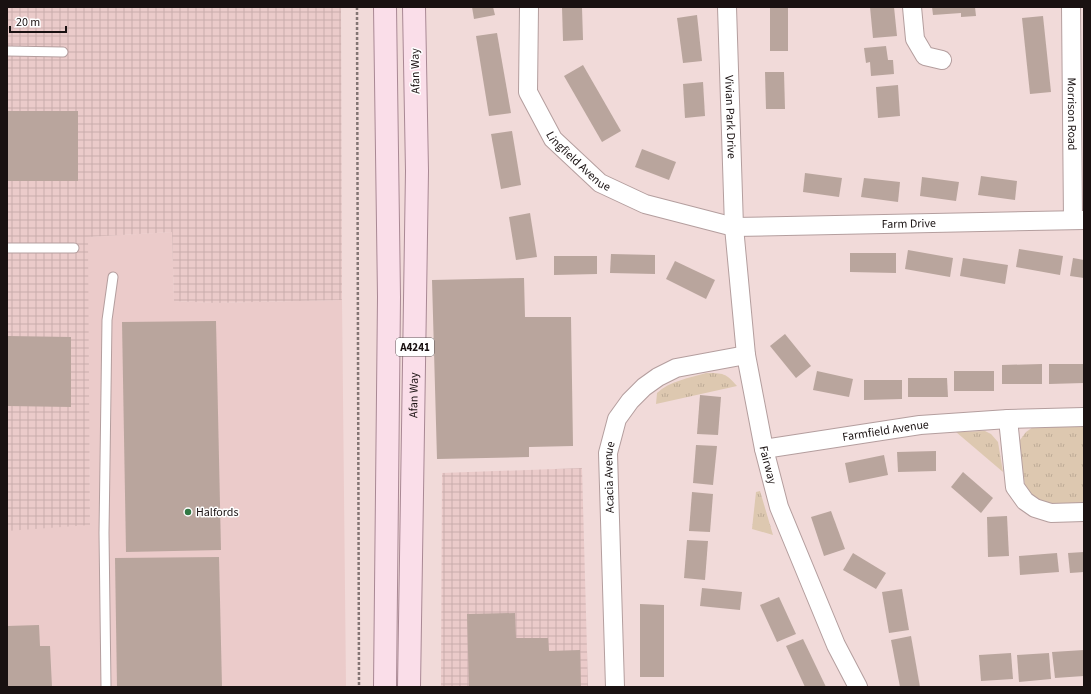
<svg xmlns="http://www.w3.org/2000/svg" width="1091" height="694" viewBox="0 0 1091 694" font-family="'Source Sans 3',sans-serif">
<defs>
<pattern id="industrial-grid" width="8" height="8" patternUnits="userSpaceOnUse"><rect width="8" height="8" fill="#ebcbca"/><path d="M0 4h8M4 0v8" fill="none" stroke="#c9adac"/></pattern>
<pattern id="grass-tufts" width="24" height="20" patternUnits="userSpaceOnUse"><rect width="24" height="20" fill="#ddc8b0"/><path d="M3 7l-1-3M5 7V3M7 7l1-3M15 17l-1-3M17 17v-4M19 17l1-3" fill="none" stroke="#bdab96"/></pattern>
</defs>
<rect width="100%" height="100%" fill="#f1dad9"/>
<path fill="#ebcbca" d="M172 232 174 301 215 303 342 300 346 687H7V527L90 524 87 237Z"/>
<g fill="url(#industrial-grid)">
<path d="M7 7H341L342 300 215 303 174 301 172 232 88 237 90 525 7 531Z"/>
<path d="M582 468 588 687H441L442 473Z"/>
</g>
<g fill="url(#grass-tufts)">
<path d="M706 373C723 373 726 373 737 386L656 404 657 393C669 381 690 378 706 373Z"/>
<path d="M1036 425H1084V505H1053L1043 503 1034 497 1026 490 1019 452 1020 440 1026 432Z"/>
<path d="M985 431 991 434 998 442 1003 472 956 432Z"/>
<path d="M760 491 773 535 752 529 756 492Z"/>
</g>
<g fill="#b9a59d">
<path d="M472 7H493L495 15 474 19Z"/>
<path d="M562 7H582L583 40 563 41Z"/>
<rect x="770" y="7" width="18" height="44"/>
<path d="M870 7H894L897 36 873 38Z"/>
<path d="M932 7H975L976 16 961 17V13L933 15Z"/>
<path d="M697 15 702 61 683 63 677 18Z"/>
<path d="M1043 16 1051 92 1030 94 1022 18Z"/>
<path d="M497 33 511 113 489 116 476 36Z"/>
<path d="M886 46 888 60H893L894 74 871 76 870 62 866 63 864 48Z"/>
<path d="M583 65 621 131 602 142 564 76Z"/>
<path d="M765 72H784L785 109H766Z"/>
<path d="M703 82 705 116 685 118 683 84Z"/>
<path d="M898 85 900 116 878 118 876 87Z"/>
<rect x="7" y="111" width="71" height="70"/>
<path d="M512 131 521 185 501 189 491 134Z"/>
<path d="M642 149 676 162 669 180 635 167Z"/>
<path d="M805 173 842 178 839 197 803 192Z"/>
<path d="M981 176 1017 181 1015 200 978 195Z"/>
<path d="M922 177 959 182 956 201 920 196Z"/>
<path d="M864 178 900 182 898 202 861 197Z"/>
<path d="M530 213 537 257 516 260 509 217Z"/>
<path d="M1019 249 1063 256 1060 275 1016 267Z"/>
<path d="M908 250 953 258 950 277 905 269Z"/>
<path d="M850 253H896V273L850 272Z"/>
<path d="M611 254 655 255V274L610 273Z"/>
<path d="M554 256H597V274L554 275Z"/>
<path d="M963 258 1008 265 1005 284 960 276Z"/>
<path d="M1073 258 1084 260V278L1070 276Z"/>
<path d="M675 261 715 280 706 299 666 279Z"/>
<path d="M524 278 525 317H571L573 446 529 447V457L437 459 432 280Z"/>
<path d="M216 321 221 550 126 552 122 322Z"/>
<path d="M785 334 811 366 796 378 770 346Z"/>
<path d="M7 336 71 337V407L7 406Z"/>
<path d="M1042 364V384H1002V365Z"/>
<path d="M1049 364H1084V383L1049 384Z"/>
<path d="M817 371 853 379 849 397 813 390Z"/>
<rect x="954" y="371" width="40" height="20"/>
<path d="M908 378H947L948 397H908Z"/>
<path d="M864 380H902V399L864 400Z"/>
<path d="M700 395 721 397 718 435 697 434Z"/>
<path d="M696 445 717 446 713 485 693 483Z"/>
<path d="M936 451V471L898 472 897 452Z"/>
<path d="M884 455 888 475 849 483 845 463Z"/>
<path d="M963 472 993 498 981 513 951 487Z"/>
<path d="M692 492 713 494 710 532 689 531Z"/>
<path d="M831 511 845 549 824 556 811 517Z"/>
<path d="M1007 516 1009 556 988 557 987 517Z"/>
<path d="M687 540 708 541 705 580 684 578Z"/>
<path d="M1084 552V572L1070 573 1068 553Z"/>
<path d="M853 553 886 573 876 589 843 570Z"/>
<path d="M1057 553 1059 572 1020 575 1019 556Z"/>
<path d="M219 557 222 687H117L115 558Z"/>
<path d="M702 588 742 592 740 610 700 606Z"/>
<path d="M902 589 909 630 889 633 882 592Z"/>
<path d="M779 597 796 634 777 642 760 605Z"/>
<path d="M640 604 664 605V677H640Z"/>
<path d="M515 613 516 638H548L549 651 580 650 581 687H469L467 614Z"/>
<path d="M39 625 40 646H50L52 687H7V626Z"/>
<path d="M911 636 920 687H900L891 640Z"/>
<path d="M803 639 826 687H805L786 646Z"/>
<path d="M1084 650V676L1055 678 1052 652Z"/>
<path d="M1011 653 1013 679 981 681 979 655Z"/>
<path d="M1049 653 1051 679 1019 682 1017 655Z"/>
</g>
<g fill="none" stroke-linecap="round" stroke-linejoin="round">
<g stroke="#b49e9e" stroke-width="11">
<g id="lane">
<path d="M7 51 63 52"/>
<path d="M7 248H74"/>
<path d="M106 687 104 533 107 320 113 277"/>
</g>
</g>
<g stroke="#b49e9e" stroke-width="20">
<g id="street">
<path id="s1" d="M529 7 528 92 553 139 600 183 645 204 734 227 1084 220"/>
<path id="s2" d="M727 7 734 227 746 355 764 449 779 507 836 645 858 687"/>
<path d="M912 7 915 39 925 56 942 60"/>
<path id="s3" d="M1071 7 1073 220"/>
<path d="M1008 419 1015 487 1025 501 1035 508 1051 513 1084 512"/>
<path id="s4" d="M764 449 920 425 1008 419 1084 417"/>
<path id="s5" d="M615 687 608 453 617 419 630 401 644 387 658 377 676 368 746 355"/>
</g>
</g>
<g stroke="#a98894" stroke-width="24">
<g id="primary">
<path d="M385 687 389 297 385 7"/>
<path id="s6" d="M409 687 417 171 414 7"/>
</g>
</g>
<path stroke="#847574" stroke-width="2.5" stroke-dasharray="3 2" stroke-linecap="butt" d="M357 7 359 687"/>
<use href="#lane" stroke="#fff" stroke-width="9"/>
<use href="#street" stroke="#fff" stroke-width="18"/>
<use href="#primary" stroke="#fadee9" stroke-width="22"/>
</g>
<circle fill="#307844" stroke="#fff" stroke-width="1.5" cx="188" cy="512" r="4"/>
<g text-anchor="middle" stroke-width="3" stroke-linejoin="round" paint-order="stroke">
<rect fill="#fff" stroke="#5e5858" stroke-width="1" x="396" y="338" width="38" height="18" rx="3"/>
<g font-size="11" font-weight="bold" fill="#191111">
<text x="415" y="351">A4241</text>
</g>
<g font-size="12" fill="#191111" stroke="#fff">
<text transform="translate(415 71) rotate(-91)" y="4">Afan Way</text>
<text dy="4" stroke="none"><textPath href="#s3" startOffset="107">Morrison Road</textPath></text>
<text dy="4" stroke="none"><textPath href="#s2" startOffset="110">Vivian Park Drive</textPath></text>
<text dy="4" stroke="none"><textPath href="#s1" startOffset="172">Lingfield Avenue</textPath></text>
<text dy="4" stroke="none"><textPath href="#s1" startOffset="519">Farm Drive</textPath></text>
<text dy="4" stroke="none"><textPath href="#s6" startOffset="292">Afan Way</textPath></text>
<text dy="4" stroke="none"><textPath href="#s4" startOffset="123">Farmfield Avenue</textPath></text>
<text dy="4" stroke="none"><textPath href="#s2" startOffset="461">Fairway</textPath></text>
<text dy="4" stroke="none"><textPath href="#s5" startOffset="210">Acacia Avenue</textPath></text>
</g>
<g font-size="12" fill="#191111" stroke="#fff" text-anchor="start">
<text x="196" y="516">Halfords</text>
</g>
</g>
<rect width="1091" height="694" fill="none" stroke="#191111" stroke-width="16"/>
<path d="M10 26v6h56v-6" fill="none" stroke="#191111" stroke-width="2"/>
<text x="16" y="26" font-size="12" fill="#191111" stroke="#ffffff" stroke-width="3" paint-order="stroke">20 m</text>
</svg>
